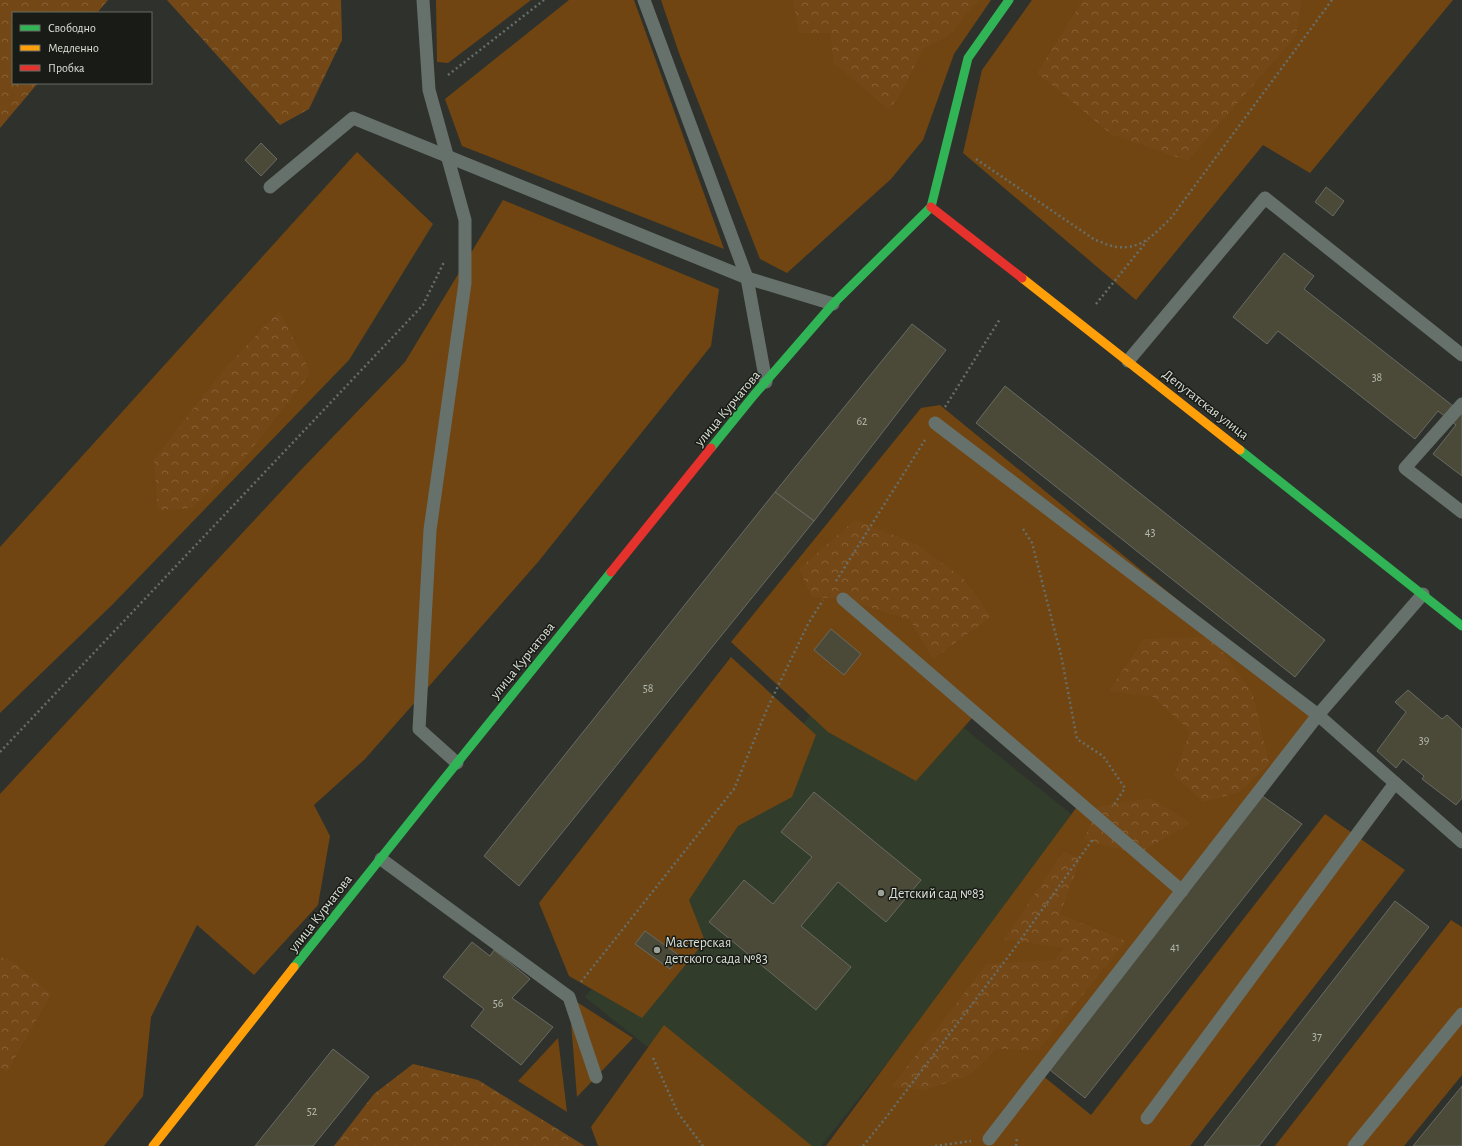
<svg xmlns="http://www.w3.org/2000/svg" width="1462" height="1146" viewBox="0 0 1462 1146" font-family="'Alegreya Sans',sans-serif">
<defs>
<pattern id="forest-crowns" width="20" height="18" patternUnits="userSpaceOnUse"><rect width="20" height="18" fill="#744816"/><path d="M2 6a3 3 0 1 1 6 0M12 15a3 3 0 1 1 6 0" fill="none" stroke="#876237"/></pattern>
</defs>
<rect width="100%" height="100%" fill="#2f322c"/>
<path fill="#323c2a" d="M864 648 1080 821 821 1146H771L585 997Z"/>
<g fill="#704511">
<path d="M436 0H531L448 63 437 62Z"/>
<path d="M569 0H634L724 249 462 146 445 99Z"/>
<path d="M661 0H991L954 54 923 140 891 179 787 273 760 259 679 53Z"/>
<path d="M1032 0H1453L1310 173 1263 145 1136 300 963 153 982 70Z"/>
<path d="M357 152 433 224 349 360 112 605 0 713V547Z"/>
<path d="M503 200 719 289 711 346 538 562 365 759 314 805 330 836 318 905 254 975 197 925 151 1017 143 1096 104 1146H0V794L299 472 405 362Z"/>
<path d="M940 405 1318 715 1037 1071 1091 1115 1325 814 1405 870 1190 1146H826L1079 804 973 717 916 781 828 732 731 642 921 408Z"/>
<path d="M731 657 816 735 792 797 738 826 689 900 705 941 642 1018 569 976 539 903Z"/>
<path d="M1451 920 1462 927V1075L1404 1146H1275Z"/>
<path d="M569 997 633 1038 577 1097Z"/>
<path d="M664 1025 812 1146H598L591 1127Z"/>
<path d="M558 1038 567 1112 518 1081Z"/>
</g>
<g fill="url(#forest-crowns)">
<path d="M0 0H108L97 13H13V83H38L0 128Z"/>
<path d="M167 0H341L342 40 309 109 280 125Z"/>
<path d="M793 0H979L948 36 923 49 902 91 889 110 834 63 830 33H799Z"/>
<path d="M1083 0H1302L1296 36 1219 124 1188 161 1111 134 1037 73Z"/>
<path d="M279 311 311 373 243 460 191 508 158 510 154 459 222 372Z"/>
<path d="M855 520 916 544 963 578 991 617 933 659 910 620 843 599 812 597 799 569Z"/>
<path d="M1212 637 1253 695 1269 764 1239 792 1204 802 1174 776 1190 731 1153 697 1109 691 1144 639Z"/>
<path d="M1150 798 1191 823 1138 854 1084 840 1098 807Z"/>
<path d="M1064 851 1080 860 1060 914 1126 941 1038 1050 996 1049 970 1075 925 1090 891 1087 987 964 1054 960 1064 948 1004 939Z"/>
<path d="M0 957 12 961 51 994 7 1072 0 1068Z"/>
<path d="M413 1064 478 1080 585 1146H334L374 1094Z"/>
</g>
<g fill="#4b4a38" stroke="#696a63">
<path d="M261 143 277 159 261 176 245 160Z"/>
<path d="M1326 187 1344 201 1333 216 1315 202Z"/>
<path d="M1284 253 1314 276 1304 289 1462 413V476L1433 454 1456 425 1438 411 1415 439 1278 331 1267 344 1233 317Z"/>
<path d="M912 324 946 350 814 521 775 492Z"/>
<path d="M1005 386 1325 640 1295 677 976 423Z"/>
<path d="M775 492 814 521 519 886 484 856Z"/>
<path d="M831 629 861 654 844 675 814 650Z"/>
<path d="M1408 690 1442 719 1447 715 1462 729V798L1456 805 1422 779 1424 776 1403 759 1396 768 1377 751 1406 712 1395 702Z"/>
<path d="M814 792 921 880 886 922 838 882 801 926 851 967 816 1010 709 922 744 880 773 904 812 857 781 832Z"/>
<path d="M1261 795 1302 824 1085 1098 1050 1070Z"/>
<path d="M1395 901 1429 927 1259 1146H1204Z"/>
<path d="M645 931 680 956 670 969 635 944Z"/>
<path d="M472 942 490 956 494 950 530 979 512 998 553 1027 521 1065 471 1026 484 1009 443 977Z"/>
<path d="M333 1049 369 1077 313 1146H255Z"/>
<path d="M1462 1086V1146H1413Z"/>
</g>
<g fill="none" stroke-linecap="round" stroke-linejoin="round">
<g stroke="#666e69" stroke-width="2.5" stroke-dasharray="2 3" stroke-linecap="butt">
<path d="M448 75 544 0"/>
<path d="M976 159 1095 240C1102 242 1109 246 1116 247 1142 250 1154 234 1171 218L1332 0"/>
<path d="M1096 304 1147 241"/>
<path d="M945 407 1000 319"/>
<path d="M1023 529 1032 543 1061 655 1077 739 1103 756 1125 788 1113 806"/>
<path d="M836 581 925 440"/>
<path d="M0 752 423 305 444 262"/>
<path d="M581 982 734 789 767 709 808 624 823 600"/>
<path d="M653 1058 678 1113 703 1146"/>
<path d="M863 1146 884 1120 1011 953 1093 839"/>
<path d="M935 1146 971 1141"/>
<path d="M1016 1146 1017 1137"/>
</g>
<g stroke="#67716c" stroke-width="13">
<path d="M423 0 429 90 465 220V283L430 530 419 729 457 763"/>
<path d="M644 0 747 278 766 382"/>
<path d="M270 187 353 118 747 278 833 304"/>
<path d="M1128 361 1265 198 1462 355"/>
<path d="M1462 404 1405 468 1462 512"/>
<path d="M935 423 1318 715 989 1139"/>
<path d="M1423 594 1318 715 1462 842"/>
<path d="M843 599 1182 891"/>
<path d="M381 859 569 997 596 1077"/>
<path d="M1147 1118 1395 783"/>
<path d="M1354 1146 1462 1014"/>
</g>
<g stroke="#30b455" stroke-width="9">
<path d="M931 207 968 58 1009 0"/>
<path d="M711 448 754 395 833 304 931 207"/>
<path d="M1240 450 1462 626"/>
<path d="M294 967 432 794 611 572"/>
</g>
<g stroke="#ff9f0a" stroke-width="9">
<path d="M1022 278 1240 450"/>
<path d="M153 1146 294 967"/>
</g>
<g stroke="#e5322d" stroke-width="9">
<path d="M931 207 1022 278"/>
<path d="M611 572 711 448"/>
</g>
</g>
<g fill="#9ea39a" stroke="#191c16" stroke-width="1.5">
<circle cx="881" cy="893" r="4"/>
<circle cx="657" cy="950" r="4"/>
</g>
<g text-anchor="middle" stroke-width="3" stroke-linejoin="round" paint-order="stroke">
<g font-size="12" fill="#b6baae">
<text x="1377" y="381">38</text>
<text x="862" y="425">62</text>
<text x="1150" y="536">43</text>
<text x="648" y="692">58</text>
<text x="1424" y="744">39</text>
<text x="1175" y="951">41</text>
<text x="498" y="1007">56</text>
<text x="1317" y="1040">37</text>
<text x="312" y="1115">52</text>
</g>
<g font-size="14" fill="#dae0d6" stroke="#191c16">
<text transform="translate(1206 404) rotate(38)" y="5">Депутатская улица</text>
<text transform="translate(727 408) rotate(-50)" y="5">улица Курчатова</text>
<text transform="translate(522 660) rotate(-51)" y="5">улица Курчатова</text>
<text transform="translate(320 913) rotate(-52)" y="5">улица Курчатова</text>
</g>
<g font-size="14" fill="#dae0d6" stroke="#191c16" text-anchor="start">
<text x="889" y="898">Детский сад №83</text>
<text x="665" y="947">Мастерская<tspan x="665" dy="16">детского сада №83</tspan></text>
</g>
</g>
<rect x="12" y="12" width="140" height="72" fill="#191c16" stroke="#666a63"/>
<rect x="20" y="25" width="20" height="6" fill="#30b455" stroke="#666a63"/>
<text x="48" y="32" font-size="12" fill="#dae0d6">Свободно</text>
<rect x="20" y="45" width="20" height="6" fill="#ff9f0a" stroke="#666a63"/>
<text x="48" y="52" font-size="12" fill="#dae0d6">Медленно</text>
<rect x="20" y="65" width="20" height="6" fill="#e5322d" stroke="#666a63"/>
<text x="48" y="72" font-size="12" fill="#dae0d6">Пробка</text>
</svg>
